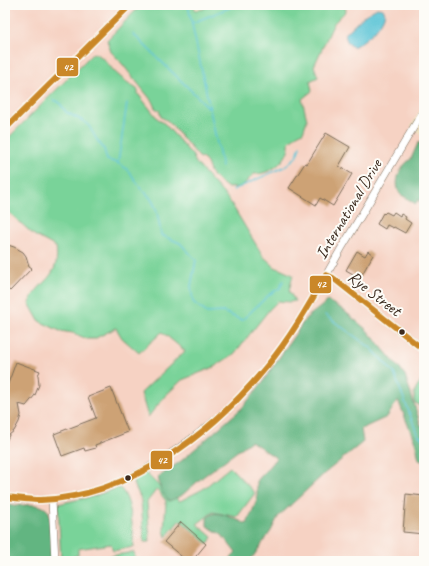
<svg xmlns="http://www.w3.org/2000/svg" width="429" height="566" viewBox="0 0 429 566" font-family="Caveat,sans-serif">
<rect width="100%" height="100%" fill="#fdfcf7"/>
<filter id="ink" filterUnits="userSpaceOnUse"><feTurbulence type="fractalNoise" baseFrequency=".025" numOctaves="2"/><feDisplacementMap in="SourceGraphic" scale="8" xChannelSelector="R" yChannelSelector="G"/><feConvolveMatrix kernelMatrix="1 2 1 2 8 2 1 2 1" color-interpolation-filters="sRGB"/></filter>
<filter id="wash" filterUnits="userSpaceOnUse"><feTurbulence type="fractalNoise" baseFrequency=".012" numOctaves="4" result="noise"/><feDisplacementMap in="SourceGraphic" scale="16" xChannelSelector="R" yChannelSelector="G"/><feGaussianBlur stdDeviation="0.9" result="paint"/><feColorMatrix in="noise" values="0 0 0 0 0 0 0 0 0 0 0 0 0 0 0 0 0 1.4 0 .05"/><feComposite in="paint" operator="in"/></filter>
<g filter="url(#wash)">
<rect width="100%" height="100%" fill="#efe2c2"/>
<path fill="#f6d2c3" d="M5 5H141L107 40 111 52 119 60 152 101 155 108 159 110 161 117 168 121 175 130 204 159 210 168 212 175 228 188 241 187 254 174 260 175 278 165 289 142 297 135 303 132 307 120 302 99 312 91 310 82 314 66 334 23 346 11 345 5H424V103L411 126 424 139V561H5Z"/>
<g fill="#79d399" stroke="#5a7e5c">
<path d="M141 5H194L195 10 204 9 205 5H345L346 11 334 23 314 66 318 77 310 81 312 91 302 99 307 120 303 132 297 135 289 142C291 159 270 175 254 174L241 187 228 188C223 184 216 180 212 175 207 168 210 161 199 157L168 121 161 117 159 110 155 108 152 101 119 60 111 52 107 40Z"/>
<path d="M94 53C105 57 108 65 115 72 122 79 130 84 138 90V94L158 119 165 124 193 156 196 163 229 200 263 256 275 267 293 275 289 291 295 301 290 302 278 301 269 310 234 354 214 367 182 380 165 396 148 417 141 393 185 351 162 332 139 353 122 338 116 328 94 339H87L73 333 60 331 39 321 29 303C38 280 61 279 56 247L34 235 5 209V141L91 55Z"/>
<path d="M424 375V426L419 405 415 403 414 393Z"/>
<path d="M230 467 255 493 237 517 213 512 197 524 212 537 208 544 180 520 166 537 164 530 166 501 157 489 147 502 150 542H144L141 499 132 480 145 472 157 484 180 501 203 489Z"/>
<path d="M117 488H120C133 501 132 530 134 547L113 551 111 544 78 549V555L74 556 75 561H61L58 504 94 496Z"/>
<path d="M134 552 136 561H110L109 556Z"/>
</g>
<g fill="#62b581" stroke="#4e7050">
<path d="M424 142V206L421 204 418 199 416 204 400 194C393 182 400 166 411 159L418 143Z"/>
<path d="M328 301 342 309 367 330 405 375 421 426 424 428V462L419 460 416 445 398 400 387 417 361 429 363 442 325 473 278 517 271 531 250 561H228L236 553 222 535 207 526V518C209 517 210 515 212 514 221 511 239 521 247 524L257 500V481L276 458 251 441 204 476 181 496 169 501 161 491 158 477 181 461 242 408 262 383 306 318Z"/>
<path d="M5 503C19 510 38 498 49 512L54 561H5Z"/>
</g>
<path fill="#59c3d5" stroke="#4a767a" d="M377 8 383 9 385 13C382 27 365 41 353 47 348 44 346 40 345 34L365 15Z"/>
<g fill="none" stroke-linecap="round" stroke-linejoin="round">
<g stroke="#59c3d5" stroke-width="1.5">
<path d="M188 5 222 167"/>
<path d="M192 23 236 5"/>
<path d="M133 34 209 108"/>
<path d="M54 100 59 102 66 112 83 121 89 126 97 140 104 149 107 160C126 164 130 172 140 187 143 191 148 194 151 199 158 209 159 223 161 235L180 243 196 260 191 286 193 302 207 313 223 312 242 320 270 294 280 288 283 281"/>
<path d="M118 163 127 103"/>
<path d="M233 190 286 166 297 156 300 146"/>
<path d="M325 315 371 348 394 373 417 433 424 441"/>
</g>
</g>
<g id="blocks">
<g fill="#cda274">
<path d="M326 133 350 147 339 166 352 174 333 206 320 198 316 205 289 188 305 163 307 164Z"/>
<path d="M386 212 392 215 394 212 400 216 401 214 406 217 405 219 411 223 405 233 394 227 393 228 387 225 385 229 377 224 383 213 384 214Z"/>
<path d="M5 244 14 247 23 252 26 256 29 266 32 268 10 291 5 287Z"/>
<path d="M357 251 365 256 368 251 373 255 360 278 346 270Z"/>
<path d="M16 362 40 371 38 375 39 385 35 395 26 406 19 404 21 415 19 422 14 431 9 435 5 444V392Z"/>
<path d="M111 388 128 432 95 445 96 448 85 451 84 448 62 456 54 434 96 418 88 397Z"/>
<path d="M406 494 424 496V534L403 532Z"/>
<path d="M181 522 206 544 192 561H187L164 542Z"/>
</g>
</g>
</g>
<g filter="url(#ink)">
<use href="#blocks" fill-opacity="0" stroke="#7a6a57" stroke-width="1"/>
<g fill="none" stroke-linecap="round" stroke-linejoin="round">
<g stroke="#7a6a57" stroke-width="8">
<g id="minor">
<path d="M5 129 130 5"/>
<path d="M326 275 333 278 424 350"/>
<path d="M5 497C54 506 103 493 146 469 195 440 239 404 274 358 299 324 320 286 341 249 369 203 396 156 424 110"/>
<path d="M52 500 55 561"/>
</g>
</g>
<use href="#minor" stroke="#fff" stroke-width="7"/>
<g stroke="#fdfcf7" stroke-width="9">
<g id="bus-1">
<path d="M5 129 130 5"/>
<path d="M5 497C17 498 29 500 41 500 131 496 212 434 267 366 290 338 308 307 326 275L333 278 424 350"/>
</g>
</g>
<use href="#bus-1" stroke="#ca8728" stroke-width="6"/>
</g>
</g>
<g fill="#3b2a1e" stroke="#fdfcf7" stroke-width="1.5">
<circle cx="402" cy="332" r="3.5"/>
<circle cx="128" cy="478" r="3.5"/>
</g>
<g text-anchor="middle" stroke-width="4" stroke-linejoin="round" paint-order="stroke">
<g font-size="17" fill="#3b2a1e" stroke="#fdfcf7">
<text transform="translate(348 209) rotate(-59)" y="6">International Drive</text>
<text transform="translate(375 293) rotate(38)" y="6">Rye Street</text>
</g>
</g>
<g stroke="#fdfcf7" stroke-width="1.5">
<rect x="56" y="57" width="23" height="20" rx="4" fill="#ca8728"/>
<rect x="309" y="275" width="23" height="19" rx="4" fill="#ca8728"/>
<rect x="150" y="450" width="23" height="20" rx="4" fill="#ca8728"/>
</g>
<g font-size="11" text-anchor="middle" font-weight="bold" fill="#fff">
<text x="68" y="71">42</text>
<text x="321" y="288">42</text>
<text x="162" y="464">42</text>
</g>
<rect width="429" height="566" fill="none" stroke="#fdfcf7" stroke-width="20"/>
</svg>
